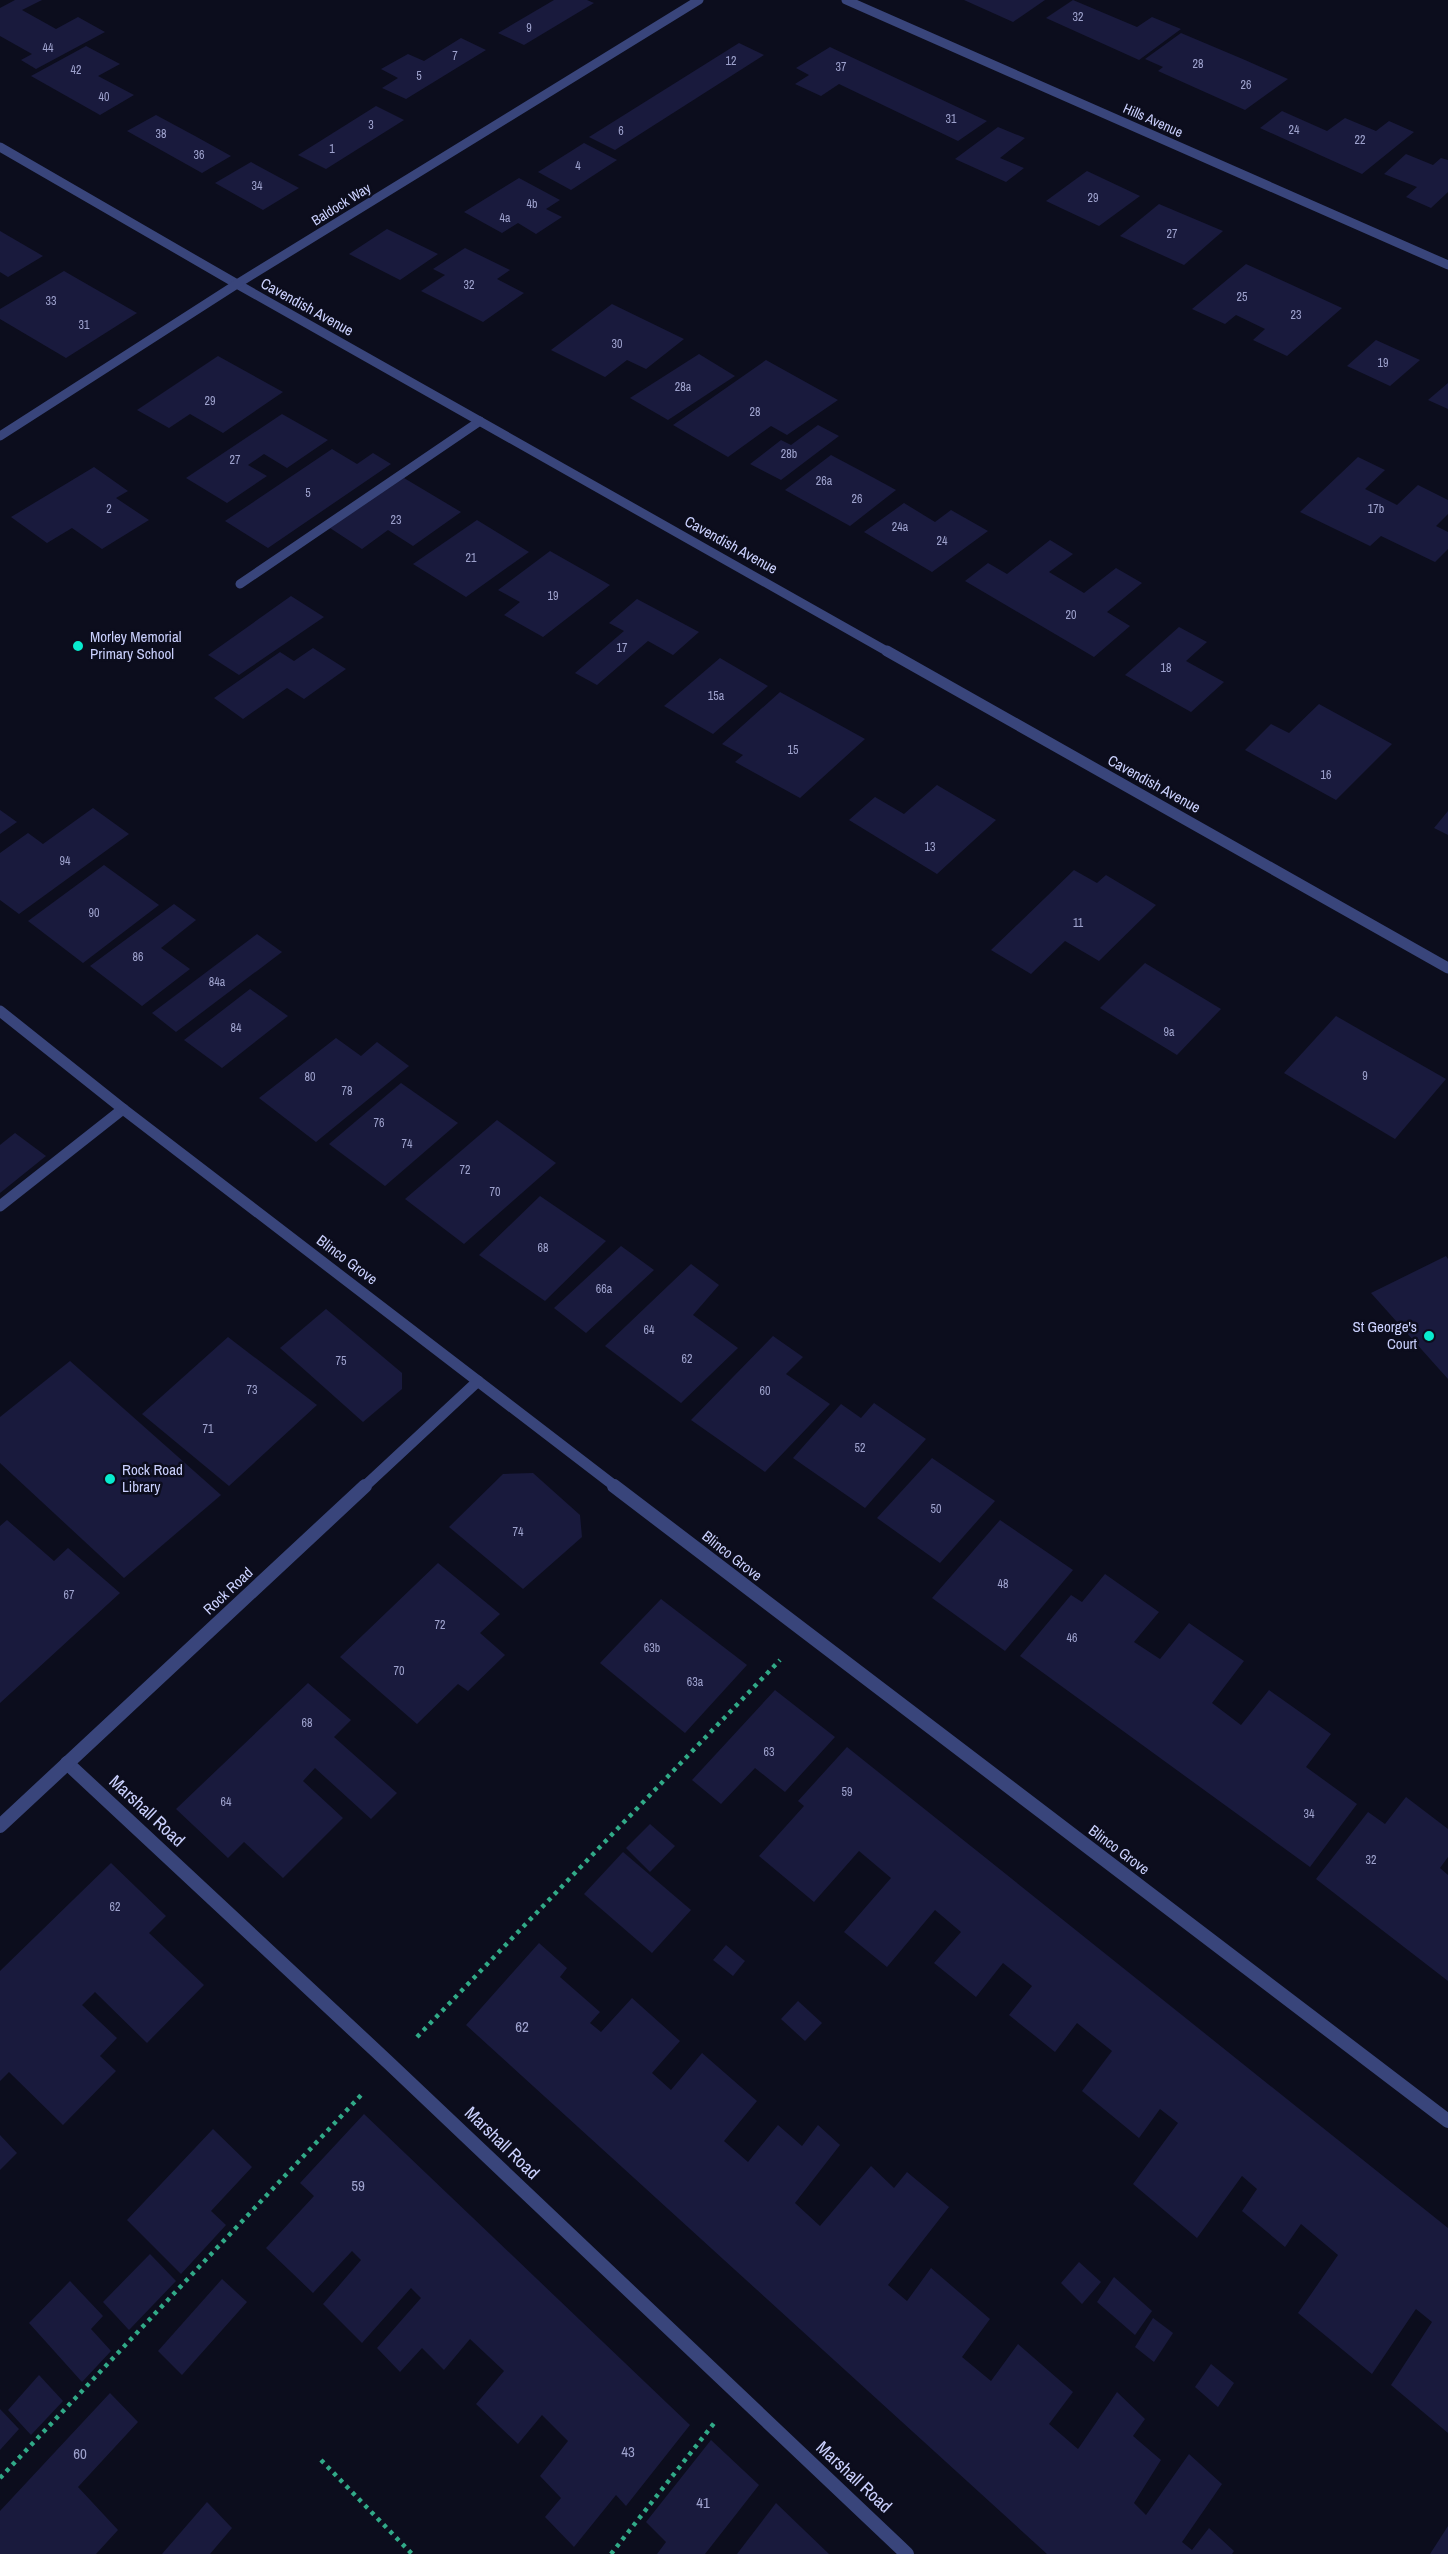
<svg xmlns="http://www.w3.org/2000/svg" width="1448" height="2554" viewBox="0 0 1448 2554" font-family="'Archivo Narrow',sans-serif">
<rect width="100%" height="100%" fill="#0c0d1d"/>
<g fill="#191a3d">
<path d="M15 0H42L22 10 56 29 78 17 105 32 36 69 21 60 32 54 0 36V8Z"/>
<path d="M554 0H587L594 3 524 45 498 33Z"/>
<path d="M964 0H1045L1013 22Z"/>
<path d="M1073 0 1137 27 1152 17 1181 29 1139 60 1046 18Z"/>
<path d="M1181 33 1245 60 1288 79 1245 110 1158 71 1163 67 1145 59Z"/>
<path d="M461 38 486 50 406 99 382 88 398 78 381 69 408 54 424 61Z"/>
<path d="M739 43 764 55 615 150 589 137Z"/>
<path d="M86 46 120 64 98 76 134 95 100 115 31 76Z"/>
<path d="M830 47 987 121 958 141 839 84 821 96 795 84 809 75 796 68Z"/>
<path d="M376 106 404 120 326 169 298 155Z"/>
<path d="M1282 111 1327 131 1345 118 1376 131 1389 121 1414 132 1362 174 1260 128Z"/>
<path d="M156 115 195 136 231 156 202 173 127 131Z"/>
<path d="M998 127 1025 138 1000 158 1024 168 1006 182 955 159Z"/>
<path d="M584 143 617 160 571 190 538 172Z"/>
<path d="M1406 154 1433 165 1441 158 1448 160V192L1431 208 1406 197 1417 187 1384 174Z"/>
<path d="M251 162 299 188 263 210 215 183Z"/>
<path d="M1087 171 1140 196 1099 226 1046 201Z"/>
<path d="M519 178 560 200 546 209 562 217 536 234 518 223 502 233 464 212Z"/>
<path d="M1159 204 1223 231 1184 265 1120 236Z"/>
<path d="M387 229 438 254 400 280 349 254Z"/>
<path d="M0 231 43 256 8 277 0 272Z"/>
<path d="M465 248 510 270 497 279 524 293 483 322 421 291 445 275 433 269Z"/>
<path d="M1246 264 1292 285 1342 308 1287 356 1253 340 1265 329 1236 315 1225 324 1192 309Z"/>
<path d="M64 271 137 313 66 358 0 319V309Z"/>
<path d="M612 304 684 339 646 369 627 360 605 377 551 350Z"/>
<path d="M1376 340 1420 360 1390 386 1347 366Z"/>
<path d="M699 354 735 376 668 420 630 398Z"/>
<path d="M218 356 283 392 223 433 190 414 169 428 137 410Z"/>
<path d="M766 360 838 400 787 435 771 426 728 457 673 425Z"/>
<path d="M1448 383V409L1428 400Z"/>
<path d="M282 414 328 440 287 468 264 454 248 465 267 476 227 503 186 478Z"/>
<path d="M818 425 839 436 781 480 750 464 781 440 791 445Z"/>
<path d="M332 449 357 464 373 453 391 464 268 548 225 521Z"/>
<path d="M831 455 863 472 896 490 850 526 785 490Z"/>
<path d="M1358 457 1385 470 1365 489 1397 505 1418 485 1448 500V514L1436 526 1448 532V549L1435 562 1381 536 1370 546 1300 512Z"/>
<path d="M94 467 128 491 116 498 149 520 102 549 72 528 47 543 11 517Z"/>
<path d="M404 478 461 512 413 546 388 530 362 549 330 528Z"/>
<path d="M904 503 935 522 951 510 988 531 932 572 864 532Z"/>
<path d="M477 520 529 552 466 597 413 564Z"/>
<path d="M1050 540 1073 554 1049 572 1084 593 1116 568 1142 583 1107 612 1130 626 1094 657 965 581 988 563 1007 574Z"/>
<path d="M550 551 610 585 543 637 504 615 520 602 498 590Z"/>
<path d="M291 596 324 617 239 675 208 655Z"/>
<path d="M637 599 699 632 673 655 648 641 597 685 575 673 624 631 609 623Z"/>
<path d="M1179 627 1207 642 1186 661 1224 682 1191 712 1125 675Z"/>
<path d="M313 648 346 669 304 699 287 688 243 719 214 698 280 652 294 661Z"/>
<path d="M720 658 768 686 713 734 664 706Z"/>
<path d="M780 692 865 739 800 798 735 762 743 755 722 744Z"/>
<path d="M1319 704 1392 744 1336 800 1245 750 1271 724 1289 733Z"/>
<path d="M937 785 996 820 937 874 849 820 875 797 904 814Z"/>
<path d="M93 808 129 834 19 914 0 900V853L28 833 43 844Z"/>
<path d="M0 810 17 822 0 834Z"/>
<path d="M1448 811V835L1434 828Z"/>
<path d="M104 865 159 905 83 963 28 921Z"/>
<path d="M1074 870 1097 883 1106 875 1156 905 1099 961 1065 941 1031 974 991 950Z"/>
<path d="M174 904 196 920 161 948 190 969 142 1006 90 966Z"/>
<path d="M257 934 282 952 176 1032 152 1013Z"/>
<path d="M1145 963 1221 1009 1177 1055 1100 1008Z"/>
<path d="M250 989 288 1016 222 1068 184 1040Z"/>
<path d="M1336 1016 1446 1079 1395 1139 1284 1073Z"/>
<path d="M336 1038 361 1056 377 1042 409 1066 316 1142 259 1098Z"/>
<path d="M401 1083 458 1123 385 1186 329 1144Z"/>
<path d="M497 1120 556 1163 464 1244 405 1199Z"/>
<path d="M15 1133 46 1156 0 1193V1145Z"/>
<path d="M540 1196 606 1241 545 1301 479 1255Z"/>
<path d="M621 1246 654 1270 586 1333 554 1308Z"/>
<path d="M1446 1256 1448 1259V1379L1371 1293Z"/>
<path d="M691 1264 719 1285 693 1315 738 1348 681 1403 605 1346Z"/>
<path d="M326 1309 402 1373V1389L363 1422 280 1348Z"/>
<path d="M773 1336 803 1357 786 1374 830 1404 765 1472 691 1420Z"/>
<path d="M228 1337 317 1405 229 1486 142 1414Z"/>
<path d="M70 1361 221 1495 124 1578 0 1463V1417Z"/>
<path d="M874 1403 926 1439 865 1508 793 1458 841 1404 861 1418Z"/>
<path d="M932 1458 995 1501 940 1563 877 1518Z"/>
<path d="M533 1473 580 1515 582 1537 523 1589 449 1527 503 1474Z"/>
<path d="M7 1520 54 1561 68 1548 120 1593 0 1703V1526Z"/>
<path d="M1000 1520 1073 1570 1005 1651 932 1598Z"/>
<path d="M438 1563 500 1614 480 1633 505 1655 468 1691 458 1684 417 1724 340 1657Z"/>
<path d="M1105 1574 1159 1612 1134 1642 1160 1659 1189 1623 1244 1661 1212 1703 1241 1725 1269 1690 1331 1734 1306 1767 1357 1804 1310 1867 1020 1656 1071 1595 1082 1602Z"/>
<path d="M661 1599 747 1665 685 1733 600 1663Z"/>
<path d="M308 1683 351 1720 334 1737 397 1793 371 1819 315 1768 303 1781 343 1818 283 1878 244 1842 228 1858 176 1809Z"/>
<path d="M775 1690 835 1737 785 1792 755 1768 721 1804 692 1780Z"/>
<path d="M847 1747 1448 2228V2433L1391 2385 1432 2322 1416 2309 1372 2374 1298 2313 1338 2255 1301 2224 1285 2247 1242 2211 1257 2189 1242 2176 1197 2238 1133 2184 1178 2123 1160 2109 1139 2138 1082 2091 1112 2051 1077 2023 1055 2052 1009 2015 1032 1986 1003 1963 976 1997 934 1963 961 1932 935 1910 887 1967 844 1932 891 1878 859 1851 814 1902 759 1856 804 1806 798 1801Z"/>
<path d="M1406 1797 1448 1829V1857L1440 1868 1448 1875V1981L1316 1879 1368 1812 1385 1824Z"/>
<path d="M650 1824 675 1846 650 1872 626 1848Z"/>
<path d="M623 1852 691 1910 652 1953 584 1894Z"/>
<path d="M111 1863 166 1916 149 1933 204 1985 147 2043 95 1992 82 2005 117 2038 100 2056 116 2071 63 2125 9 2072 0 2081V1971Z"/>
<path d="M539 1943 567 1968 560 1977 600 2012 590 2023 601 2032 632 1998 680 2041 652 2073 671 2090 702 2053 757 2101 724 2141 748 2162 778 2125 802 2146 818 2125 840 2145 795 2203 820 2226 871 2166 894 2188 907 2172 949 2207 888 2285 907 2301 931 2268 990 2319 962 2357 991 2381 1018 2344 1073 2392 1049 2424 1078 2449 1117 2392 1145 2419 1133 2436 1161 2460 1134 2503 1146 2515 1189 2454 1222 2484 1182 2542 1192 2550 1209 2528 1234 2551 1232 2554H1047L466 2025Z"/>
<path d="M726 1945 745 1961 733 1976 713 1960Z"/>
<path d="M798 2001 822 2023 805 2041 781 2019Z"/>
<path d="M364 2114 690 2425 626 2506 616 2495 574 2547 545 2517 561 2498 540 2476 568 2441 542 2415 518 2444 476 2404 504 2371 470 2339 444 2370 422 2348 400 2372 377 2348 421 2298 411 2288 362 2343 323 2304 361 2260 352 2251 313 2293 266 2248 314 2196 300 2183Z"/>
<path d="M213 2129 252 2167 211 2211 226 2225 181 2274 127 2220Z"/>
<path d="M0 2135 17 2153 0 2170Z"/>
<path d="M150 2254 176 2281 129 2330 103 2302Z"/>
<path d="M1079 2262 1101 2282 1082 2304 1061 2283Z"/>
<path d="M1114 2277 1152 2311 1135 2335 1097 2302Z"/>
<path d="M222 2279 247 2302 182 2375 158 2351Z"/>
<path d="M70 2281 103 2316 91 2329 111 2351 82 2382 29 2323Z"/>
<path d="M1153 2318 1173 2333 1154 2362 1135 2347Z"/>
<path d="M1211 2364 1234 2383 1218 2407 1195 2387Z"/>
<path d="M39 2375 63 2401 31 2435 8 2410Z"/>
<path d="M110 2393 138 2422 78 2487 118 2530 96 2554H0V2511Z"/>
<path d="M0 2409 19 2429 0 2450Z"/>
<path d="M711 2440 759 2485 705 2554H657L666 2542 646 2522Z"/>
<path d="M207 2502 232 2528 210 2554H162Z"/>
<path d="M776 2503 829 2554H737Z"/>
<path d="M1448 2526V2554H1430Z"/>
</g>
<g fill="none" stroke-linecap="round" stroke-linejoin="round">
<g stroke="#31aa88" stroke-width="4.5" stroke-dasharray="4 5" stroke-linecap="butt">
<path d="M417 2037 780 1660"/>
<path d="M321 2460 412 2554"/>
<path d="M0 2478 364 2092"/>
<path d="M611 2554 715 2422"/>
</g>
<path stroke="#39457b" stroke-width="9" d="M240 584 480 421"/>
<path stroke="#39457b" stroke-width="11" d="M0 1206 123 1109"/>
<g stroke="#39457b" stroke-width="9">
<path d="M846 0 1448 265"/>
<path d="M0 147 237 284 890 653"/>
<path d="M0 436 237 284 699 0"/>
</g>
<g stroke="#39457b" stroke-width="11">
<path d="M887 651 1448 968"/>
<path d="M0 1011 123 1109 616 1487"/>
<path d="M364 1487 478 1381"/>
</g>
<g stroke="#39457b" stroke-width="14">
<path d="M614 1486 1448 2121"/>
<path d="M67 1763 390 2064 907 2554"/>
<path d="M0 1826 365 1486"/>
</g>
</g>
<g fill="#08ebce" stroke="#0c0d1d" stroke-width="2">
<circle cx="78" cy="646" r="6"/>
<circle cx="1429" cy="1336" r="6"/>
<circle cx="110" cy="1479" r="6"/>
</g>
<g text-anchor="middle" stroke-width="5" stroke-linejoin="round" paint-order="stroke">
<g font-size="12" fill="#9ea2cd">
<text x="1078" y="21">32</text>
<text x="529" y="32">9</text>
<text x="48" y="52">44</text>
<text x="455" y="60">7</text>
<text x="731" y="65">12</text>
<text x="1198" y="68">28</text>
<text x="841" y="71">37</text>
<text x="76" y="74">42</text>
<text x="419" y="80">5</text>
<text x="1246" y="89">26</text>
<text x="104" y="101">40</text>
<text x="951" y="123">31</text>
<text x="371" y="129">3</text>
<text x="1294" y="134">24</text>
<text x="621" y="135">6</text>
<text x="161" y="138">38</text>
<text x="1360" y="144">22</text>
<text x="332" y="153">1</text>
<text x="199" y="159">36</text>
<text x="578" y="170">4</text>
<text x="257" y="190">34</text>
<text x="1093" y="202">29</text>
<text x="532" y="208">4b</text>
<text x="505" y="222">4a</text>
<text x="1172" y="238">27</text>
<text x="469" y="289">32</text>
<text x="1242" y="301">25</text>
<text x="51" y="305">33</text>
<text x="1296" y="319">23</text>
<text x="84" y="329">31</text>
<text x="617" y="348">30</text>
<text x="1383" y="367">19</text>
<text x="683" y="391">28a</text>
<text x="210" y="405">29</text>
<text x="755" y="416">28</text>
<text x="789" y="458">28b</text>
<text x="235" y="464">27</text>
<text x="824" y="485">26a</text>
<text x="308" y="497">5</text>
<text x="857" y="503">26</text>
<text x="109" y="513">2</text>
<text x="1376" y="513">17b</text>
<text x="396" y="524">23</text>
<text x="900" y="531">24a</text>
<text x="942" y="545">24</text>
<text x="471" y="562">21</text>
<text x="553" y="600">19</text>
<text x="1071" y="619">20</text>
<text x="622" y="652">17</text>
<text x="1166" y="672">18</text>
<text x="716" y="700">15a</text>
<text x="793" y="754">15</text>
<text x="1326" y="779">16</text>
<text x="930" y="851">13</text>
<text x="65" y="865">94</text>
<text x="94" y="917">90</text>
<text x="1078" y="927">11</text>
<text x="138" y="961">86</text>
<text x="217" y="986">84a</text>
<text x="236" y="1032">84</text>
<text x="1169" y="1036">9a</text>
<text x="1365" y="1080">9</text>
<text x="310" y="1081">80</text>
<text x="347" y="1095">78</text>
<text x="379" y="1127">76</text>
<text x="407" y="1148">74</text>
<text x="465" y="1174">72</text>
<text x="495" y="1196">70</text>
<text x="543" y="1252">68</text>
<text x="604" y="1293">66a</text>
<text x="649" y="1334">64</text>
<text x="687" y="1363">62</text>
<text x="341" y="1365">75</text>
<text x="252" y="1394">73</text>
<text x="765" y="1395">60</text>
<text x="208" y="1433">71</text>
<text x="860" y="1452">52</text>
<text x="936" y="1513">50</text>
<text x="518" y="1536">74</text>
<text x="1003" y="1588">48</text>
<text x="69" y="1599">67</text>
<text x="440" y="1629">72</text>
<text x="1072" y="1642">46</text>
<text x="652" y="1652">63b</text>
<text x="399" y="1675">70</text>
<text x="695" y="1686">63a</text>
<text x="307" y="1727">68</text>
<text x="769" y="1756">63</text>
<text x="847" y="1796">59</text>
<text x="226" y="1806">64</text>
<text x="1309" y="1818">34</text>
<text x="1371" y="1864">32</text>
<text x="115" y="1911">62</text>
</g>
<g font-size="14" fill="#cad0fd" stroke="#0c0d1d">
<text transform="translate(1153 120) rotate(24)" y="5">Hills Avenue</text>
<text transform="translate(341 204) rotate(-32)" y="5">Baldock Way</text>
</g>
<g font-size="15" fill="#cad0fd" stroke="#0c0d1d">
<text transform="translate(307 307) rotate(29)" y="5">Cavendish Avenue</text>
<text transform="translate(731 545) rotate(29)" y="5">Cavendish Avenue</text>
<text transform="translate(1154 784) rotate(29)" y="5">Cavendish Avenue</text>
<text transform="translate(347 1260) rotate(37)" y="5">Blinco Grove</text>
<text transform="translate(732 1556) rotate(38)" y="5">Blinco Grove</text>
<text transform="translate(228 1591) rotate(-43)" y="5">Rock Road</text>
<text transform="translate(1119 1850) rotate(37)" y="5">Blinco Grove</text>
</g>
<g font-size="15" fill="#cad0fd" stroke="#0c0d1d" text-anchor="start">
<text x="90" y="642">Morley Memorial<tspan x="90" dy="17">Primary School</tspan></text>
<text x="1417" y="1332" text-anchor="end">St George's<tspan x="1417" dy="17">Court</tspan></text>
<text x="122" y="1475">Rock Road<tspan x="122" dy="17">Library</tspan></text>
</g>
<g font-size="15" fill="#9ea2cd">
<text x="522" y="2032">62</text>
<text x="358" y="2191">59</text>
<text x="628" y="2457">43</text>
<text x="80" y="2459">60</text>
<text x="703" y="2508">41</text>
</g>
<g font-size="18" fill="#cad0fd" stroke="#0c0d1d">
<text transform="translate(147 1811) rotate(43)" y="6">Marshall Road</text>
<text transform="translate(502 2143) rotate(44)" y="6">Marshall Road</text>
<text transform="translate(854 2477) rotate(43)" y="6">Marshall Road</text>
</g>
</g>
</svg>
